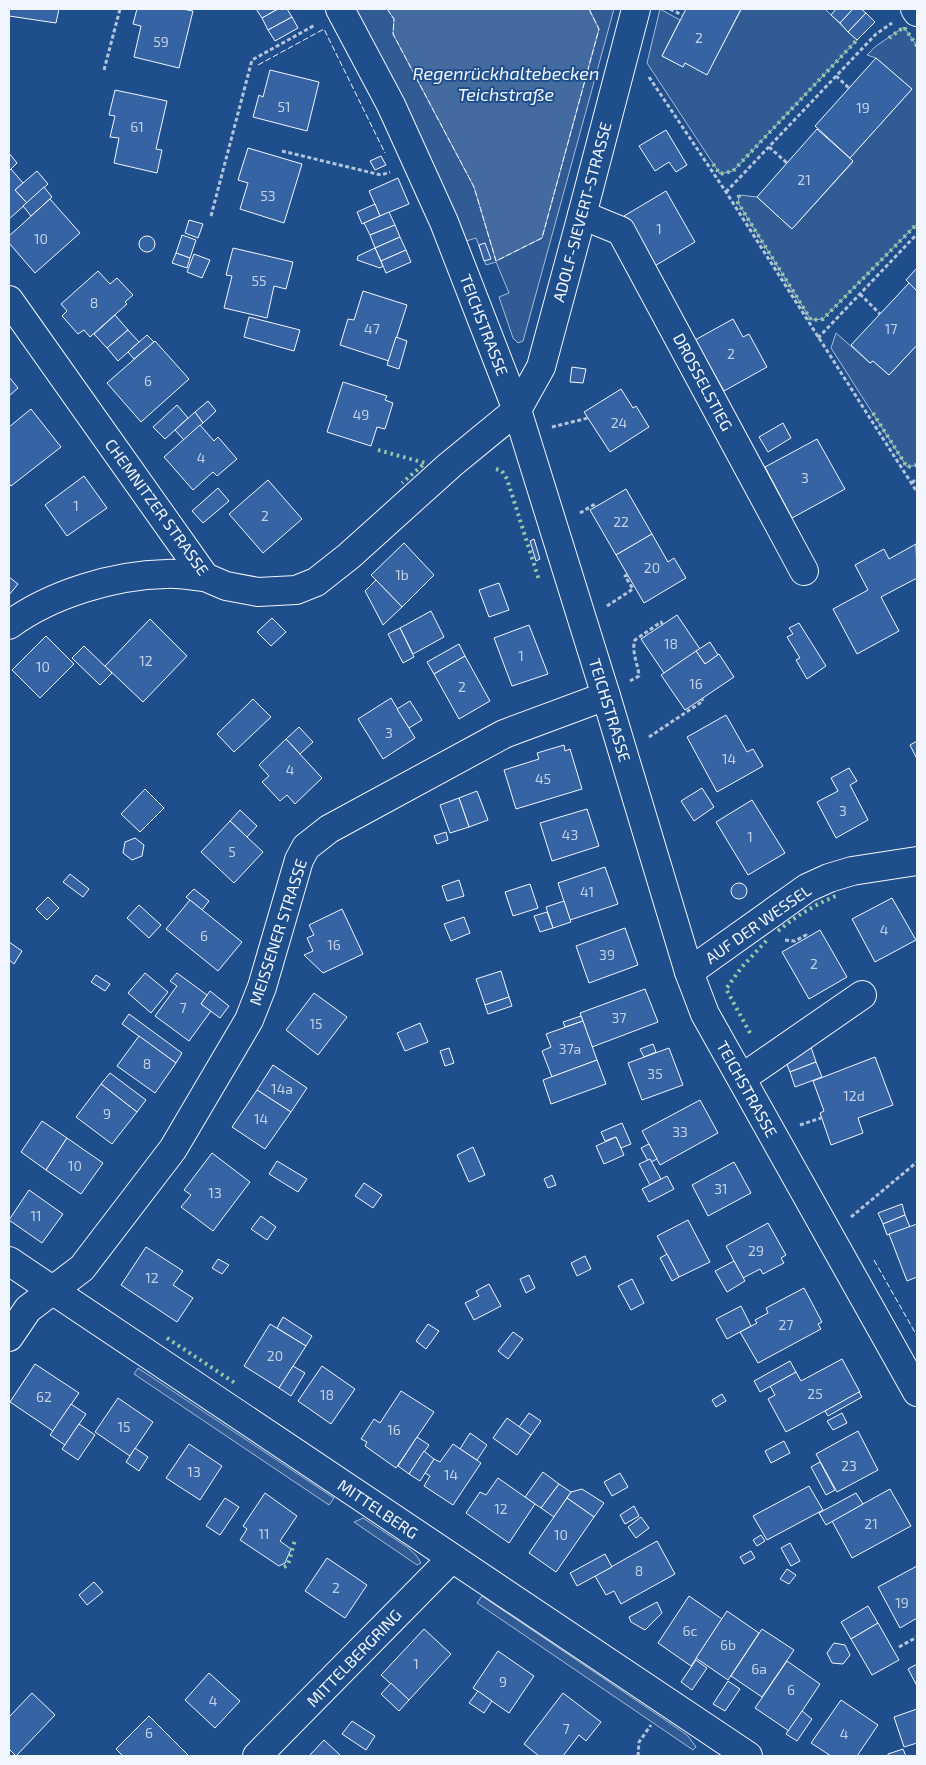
<svg xmlns="http://www.w3.org/2000/svg" width="926" height="1765" viewBox="0 0 926 1765" font-family="'Exo 2',sans-serif">
<rect width="100%" height="100%" fill="#1f4e8c"/>
<g fill="#305b95" stroke="#a8bbd7">
<path d="M356 9H614L523 341 518 343 513 338 499 297 509 293 496 262 486 265 476 238 466 241 403 99Z"/>
<path d="M660 9 680 20 662 56 682 66 685 63 707 74 741 10 740 9H825L857 40 733 171 720 174 647 63Z"/>
<path d="M904 27 917 46V224L823 319 811 320 738 203 739 195 757 197 792 229 853 162 850 158 912 89 876 58 867 55 876 46Z"/>
<path d="M836 333 870 363 873 361 889 375 917 345V465L907 467 831 348Z"/>
<path d="M138 1368 334 1498 329 1505 134 1374Z"/>
<path d="M363 1518 407 1547 416 1555 421 1563 417 1565 354 1522Z"/>
<path d="M482 1596 677 1728 688 1736 696 1747 693 1750 477 1603Z"/>
</g>
<path fill="#446ba0" stroke="#a8bbd7" d="M387 9H589L599 29 542 238 496 261 474 187 393 34 394 19Z"/>
<g fill="#3563a3" stroke="#f2f6ff">
<path d="M9 9H59L56 23 9 16Z"/>
<path d="M137 9H182L193 11 179 68 134 57 141 26 133 24Z"/>
<path d="M256 9H278L262 18Z"/>
<path d="M278 9H287L292 17 268 30 262 18Z"/>
<path d="M686 9H741L707 75 685 63 683 67 662 56Z"/>
<path d="M836 9H853L840 23 831 15Z"/>
<path d="M853 9H861L866 13 848 32 840 23Z"/>
<path d="M866 13 875 22 857 40 848 32Z"/>
<path d="M292 17 298 28 275 41 268 30Z"/>
<path d="M876 58 912 89 850 158 815 126Z"/>
<path d="M270 70 319 82 307 131 253 117 259 95 263 97Z"/>
<path d="M115 90 167 101 156 149 162 150 157 173 114 163 119 138 110 137 115 116 109 115Z"/>
<path d="M817 129 853 161 792 229 757 197Z"/>
<path d="M666 130 687 165 676 172 669 162 655 171 639 146Z"/>
<path d="M248 148 302 164 284 223 240 209 248 183 238 180Z"/>
<path d="M9 153 17 163 9 171Z"/>
<path d="M381 156 386 165 375 170 370 161Z"/>
<path d="M11 169 23 183 15 190 27 203 9 219V171Z"/>
<path d="M37 171 48 184 27 203 15 190Z"/>
<path d="M398 178 409 204 380 216 369 191Z"/>
<path d="M44 187 52 197 31 216 23 206Z"/>
<path d="M666 191 695 242 653 267 624 216Z"/>
<path d="M50 199 80 233 35 273 9 243V236Z"/>
<path d="M375 204 380 216 362 224 357 212Z"/>
<path d="M389 212 395 225 370 235 364 223Z"/>
<path d="M189 220 203 224 198 238 185 233Z"/>
<path d="M395 225 400 237 375 248 370 235Z"/>
<path d="M182 235 196 240 190 258 176 253Z"/>
<circle cx="147" cy="244" r="8"/>
<path d="M400 237 406 250 381 261 375 248Z"/>
<path d="M485 243 491 259 484 261 479 245Z"/>
<path d="M233 248 293 262 286 289 274 286 267 318 224 308 232 276 226 275Z"/>
<path d="M375 248 383 266 380 268 357 260 358 256Z"/>
<path d="M406 250 411 262 386 273 381 261Z"/>
<path d="M176 253 190 258 187 268 172 263Z"/>
<path d="M194 254 210 260 202 278 187 272Z"/>
<path d="M917 268V291L906 280Z"/>
<path d="M98 271 110 284 117 278 133 295 125 302 127 304 90 337 84 330 78 334 62 316 67 311 61 304Z"/>
<path d="M909 283 917 291V345L889 375 873 361 870 363 851 345Z"/>
<path d="M363 291 407 305 389 361 340 345 348 319 354 320Z"/>
<path d="M115 315 128 330 107 348 94 334Z"/>
<path d="M249 317 300 330 294 351 244 337Z"/>
<path d="M733 319 743 337 749 334 767 367 724 391 695 340Z"/>
<path d="M128 330 139 342 118 361 107 348Z"/>
<path d="M147 335 154 342 134 359 128 352Z"/>
<path d="M396 337 407 341 399 369 387 365Z"/>
<path d="M155 341 189 379 141 422 107 383Z"/>
<path d="M572 367 586 369 583 383 570 382Z"/>
<path d="M9 377 18 388 9 396Z"/>
<path d="M343 382 387 396 385 400 393 403 385 429 377 427 371 446 327 432Z"/>
<path d="M621 389 633 408 636 406 649 427 610 452 584 412Z"/>
<path d="M208 401 216 411 203 423 195 412Z"/>
<path d="M177 405 188 418 165 439 153 427Z"/>
<path d="M31 409 61 447 11 486 9 483V427Z"/>
<path d="M195 412 203 423 184 440 175 430Z"/>
<path d="M783 423 791 438 768 452 759 437Z"/>
<path d="M200 425 214 441 218 437 237 459 217 476 213 472 193 490 164 457Z"/>
<path d="M817 439 845 489 792 518 765 467Z"/>
<path d="M84 476 107 508 67 536 45 505Z"/>
<path d="M268 480 302 519 263 553 229 514Z"/>
<path d="M218 488 229 501 203 523 192 511Z"/>
<path d="M626 489 652 534 616 555 590 510Z"/>
<path d="M652 534 668 562 674 558 686 578 644 603 616 555Z"/>
<path d="M534 539 540 559 536 561 530 541Z"/>
<path d="M404 543 434 575 402 607 371 575Z"/>
<path d="M916 544 917 578 881 597 899 631 857 654 833 609 868 590 855 565 884 549 889 559Z"/>
<path d="M9 577 18 584 9 595Z"/>
<path d="M376 580 402 607 383 625 365 591Z"/>
<path d="M499 583 509 610 489 617 479 590Z"/>
<path d="M431 611 444 637 413 654 400 628Z"/>
<path d="M677 615 700 649 664 673 641 639Z"/>
<path d="M272 618 286 632 271 646 257 632Z"/>
<path d="M150 619 187 656 143 702 105 666Z"/>
<path d="M799 623 826 666 807 679 796 660 800 658 787 637 793 634 789 628Z"/>
<path d="M529 625 548 674 512 686 494 638Z"/>
<path d="M400 628 414 657 403 663 388 634Z"/>
<path d="M46 636 74 664 40 698 12 670Z"/>
<path d="M710 642 718 655 705 664 696 651Z"/>
<path d="M459 644 465 656 434 674 427 662Z"/>
<path d="M84 646 112 673 100 685 72 658Z"/>
<path d="M696 651 705 664 719 654 734 677 685 710 661 675Z"/>
<path d="M465 656 490 701 459 719 434 674Z"/>
<path d="M391 698 415 738 383 759 358 719Z"/>
<path d="M253 699 271 717 234 752 217 734Z"/>
<path d="M410 701 422 720 409 728 397 709Z"/>
<path d="M726 715 747 752 753 749 763 766 717 792 687 737Z"/>
<path d="M299 727 313 742 300 754 286 739Z"/>
<path d="M286 739 322 778 295 804 287 795 280 801 262 782 269 776 259 765Z"/>
<path d="M917 741V759L910 745Z"/>
<path d="M564 745 565 751 570 749 582 789 516 809 504 770 539 759 537 753Z"/>
<path d="M849 768 857 781 850 785 868 820 836 838 817 802 838 791 831 778Z"/>
<path d="M702 788 714 807 694 821 681 801Z"/>
<path d="M145 789 164 808 140 832 121 814Z"/>
<path d="M477 791 488 820 469 827 459 798Z"/>
<path d="M459 798 469 827 450 833 440 805Z"/>
<path d="M752 800 785 853 748 875 716 822Z"/>
<path d="M587 809 599 846 552 861 540 823Z"/>
<path d="M240 810 257 826 247 837 230 821Z"/>
<path d="M230 821 263 852 234 883 201 852Z"/>
<path d="M446 832 448 840 437 844 434 836Z"/>
<path d="M135 838 144 845 142 856 132 860 123 853 125 842Z"/>
<path d="M605 867 618 904 570 920 558 883Z"/>
<path d="M70 874 89 889 83 897 63 882Z"/>
<path d="M459 880 464 896 447 901 442 886Z"/>
<circle cx="739" cy="891" r="8"/>
<path d="M530 884 538 908 513 916 505 892Z"/>
<path d="M194 889 209 901 202 910 186 897Z"/>
<path d="M48 897 59 908 47 920 36 909Z"/>
<path d="M892 898 916 940 875 962 852 919Z"/>
<path d="M190 900 242 942 218 971 166 929Z"/>
<path d="M564 901 571 922 553 928 546 907Z"/>
<path d="M139 905 161 925 149 938 127 918Z"/>
<path d="M342 909 363 954 323 973 304 955 313 951 307 938 314 935 309 925Z"/>
<path d="M547 912 553 928 540 932 534 916Z"/>
<path d="M464 917 470 933 451 941 444 924Z"/>
<path d="M625 928 638 965 589 983 576 946Z"/>
<path d="M820 930 847 977 809 999 782 952Z"/>
<path d="M9 942 22 951 14 964 9 960Z"/>
<path d="M501 971 509 997 485 1005 476 979Z"/>
<path d="M145 973 168 992 151 1013 128 993Z"/>
<path d="M177 973 207 995 201 1004 211 1011 189 1041 155 1016 177 986 170 981Z"/>
<path d="M96 975 110 984 105 991 91 982Z"/>
<path d="M645 989 658 1022 592 1047 580 1013Z"/>
<path d="M210 991 229 1006 220 1018 201 1004Z"/>
<path d="M314 993 347 1017 318 1055 286 1030Z"/>
<path d="M509 997 512 1006 488 1014 485 1005Z"/>
<path d="M129 1014 182 1053 176 1063 122 1024Z"/>
<path d="M581 1016 583 1021 565 1027 563 1022Z"/>
<path d="M583 1021 597 1060 552 1077 542 1051 551 1047 546 1034Z"/>
<path d="M420 1023 428 1042 405 1051 397 1033Z"/>
<path d="M139 1036 176 1063 155 1093 117 1066Z"/>
<path d="M653 1044 656 1052 644 1057 640 1049Z"/>
<path d="M811 1047 816 1062 790 1072 784 1057Z"/>
<path d="M449 1048 454 1063 445 1066 440 1051Z"/>
<path d="M669 1048 683 1085 642 1100 628 1063Z"/>
<path d="M875 1057 893 1105 858 1118 863 1133 831 1145 820 1113 824 1111 813 1081Z"/>
<path d="M597 1060 606 1084 551 1104 543 1080Z"/>
<path d="M816 1062 822 1077 795 1087 790 1072Z"/>
<path d="M273 1065 307 1088 291 1112 257 1090Z"/>
<path d="M110 1073 146 1100 137 1112 101 1084Z"/>
<path d="M101 1084 137 1112 112 1144 76 1117Z"/>
<path d="M257 1090 291 1112 265 1149 232 1127Z"/>
<path d="M700 1100 718 1133 660 1165 642 1131Z"/>
<path d="M42 1121 67 1138 46 1170 21 1152Z"/>
<path d="M622 1123 631 1144 621 1148 616 1137 605 1141 601 1132Z"/>
<path d="M616 1137 624 1155 604 1164 596 1146Z"/>
<path d="M67 1138 103 1163 81 1194 46 1170Z"/>
<path d="M649 1144 657 1159 649 1163 641 1148Z"/>
<path d="M473 1147 485 1175 469 1182 457 1155Z"/>
<path d="M212 1153 250 1182 213 1231 181 1207 191 1195 184 1190Z"/>
<path d="M650 1159 661 1179 650 1185 639 1164Z"/>
<path d="M277 1161 307 1179 298 1192 269 1174Z"/>
<path d="M734 1162 751 1193 708 1216 692 1185Z"/>
<path d="M552 1175 556 1185 548 1188 544 1179Z"/>
<path d="M667 1176 674 1189 649 1202 642 1189Z"/>
<path d="M364 1183 382 1195 373 1208 355 1196Z"/>
<path d="M29 1190 63 1214 42 1243 9 1220Z"/>
<path d="M902 1204 905 1215 883 1224 878 1213Z"/>
<path d="M905 1215 910 1227 887 1235 883 1224Z"/>
<path d="M261 1216 276 1227 267 1240 251 1229Z"/>
<path d="M688 1220 710 1262 679 1277 657 1236Z"/>
<path d="M768 1223 786 1255 781 1258 784 1263 763 1274 760 1269 743 1278 726 1246Z"/>
<path d="M917 1224V1277L907 1281 889 1234Z"/>
<path d="M146 1247 183 1271 173 1285 193 1298 177 1322 121 1285Z"/>
<path d="M667 1254 679 1277 672 1281 660 1258Z"/>
<path d="M585 1256 591 1269 577 1276 571 1263Z"/>
<path d="M218 1259 229 1265 222 1274 212 1268Z"/>
<path d="M734 1261 745 1281 727 1292 715 1271Z"/>
<path d="M529 1275 535 1288 526 1293 520 1279Z"/>
<path d="M632 1279 644 1303 631 1310 618 1286Z"/>
<path d="M489 1284 501 1306 474 1320 465 1303 479 1296 476 1291Z"/>
<path d="M804 1288 822 1322 818 1324 821 1329 758 1363 740 1332 757 1323 755 1320 768 1313 766 1308Z"/>
<path d="M741 1306 751 1326 727 1339 716 1319Z"/>
<path d="M283 1317 312 1336 306 1346 277 1328Z"/>
<path d="M270 1324 306 1346 279 1388 244 1366Z"/>
<path d="M428 1324 439 1331 426 1349 416 1341Z"/>
<path d="M513 1332 523 1339 508 1359 498 1351Z"/>
<path d="M842 1359 860 1392 786 1432 768 1399 775 1395 770 1386 796 1372 801 1381Z"/>
<path d="M790 1361 796 1372 760 1392 754 1381Z"/>
<path d="M35 1364 79 1393 53 1431 10 1402Z"/>
<path d="M293 1366 305 1373 291 1396 279 1388Z"/>
<path d="M322 1366 355 1389 331 1424 298 1401Z"/>
<path d="M401 1391 434 1412 396 1468 365 1446 367 1442 361 1439 374 1419 380 1423Z"/>
<path d="M859 1392 862 1397 828 1416 825 1411Z"/>
<path d="M722 1394 726 1401 716 1407 712 1400Z"/>
<path d="M118 1398 153 1422 130 1456 95 1432Z"/>
<path d="M71 1404 86 1414 65 1445 50 1435Z"/>
<path d="M529 1413 541 1421 531 1435 519 1427Z"/>
<path d="M842 1413 847 1423 833 1430 827 1421Z"/>
<path d="M507 1418 531 1435 517 1455 493 1438Z"/>
<path d="M79 1424 95 1435 78 1460 62 1449Z"/>
<path d="M858 1431 878 1470 837 1492 816 1454Z"/>
<path d="M470 1433 487 1445 477 1460 460 1449Z"/>
<path d="M417 1437 429 1445 409 1474 398 1466Z"/>
<path d="M784 1441 790 1453 771 1463 765 1451Z"/>
<path d="M189 1444 222 1466 200 1500 166 1478Z"/>
<path d="M453 1444 481 1463 453 1505 424 1486 430 1476 425 1473 434 1459 440 1462Z"/>
<path d="M135 1448 148 1457 139 1471 126 1462Z"/>
<path d="M424 1451 434 1459 420 1481 409 1474Z"/>
<path d="M820 1462 835 1490 826 1495 811 1467Z"/>
<path d="M543 1472 559 1484 541 1508 525 1497Z"/>
<path d="M620 1473 628 1487 612 1496 604 1482Z"/>
<path d="M498 1478 535 1504 509 1543 466 1513 480 1492 486 1495Z"/>
<path d="M559 1484 571 1492 554 1517 541 1508Z"/>
<path d="M809 1486 823 1510 767 1540 753 1516Z"/>
<path d="M582 1489 604 1503 594 1517 567 1498 571 1492Z"/>
<path d="M890 1489 911 1526 852 1558 832 1521Z"/>
<path d="M265 1493 297 1516 280 1541 291 1549 285 1563 279 1566 240 1540 247 1529 243 1526Z"/>
<path d="M856 1493 863 1504 826 1525 819 1513Z"/>
<path d="M225 1498 239 1507 220 1535 206 1526Z"/>
<path d="M567 1498 594 1517 556 1572 529 1553Z"/>
<path d="M634 1506 639 1516 625 1524 620 1515Z"/>
<path d="M641 1517 649 1528 636 1538 628 1527Z"/>
<path d="M761 1535 765 1541 757 1546 753 1540Z"/>
<path d="M657 1541 675 1574 621 1604 614 1591 606 1595 595 1576Z"/>
<path d="M790 1543 800 1561 791 1566 781 1548Z"/>
<path d="M751 1551 755 1558 744 1564 740 1557Z"/>
<path d="M605 1554 612 1567 577 1586 570 1573Z"/>
<path d="M327 1558 367 1585 345 1618 305 1591Z"/>
<path d="M917 1566V1618L900 1628 878 1587Z"/>
<path d="M787 1569 796 1575 789 1584 780 1579Z"/>
<path d="M94 1582 103 1592 87 1605 79 1595Z"/>
<path d="M689 1596 722 1619 691 1666 658 1643Z"/>
<path d="M657 1602 662 1613 645 1630 631 1622 629 1617Z"/>
<path d="M868 1606 878 1623 851 1639 841 1622Z"/>
<path d="M727 1611 759 1633 728 1680 696 1658Z"/>
<path d="M878 1623 899 1660 872 1675 851 1639Z"/>
<path d="M424 1629 451 1654 409 1700 381 1675Z"/>
<path d="M762 1629 794 1650 762 1697 731 1676Z"/>
<path d="M834 1643 845 1645 850 1655 843 1664 832 1663 827 1653Z"/>
<path d="M498 1651 534 1676 509 1713 473 1688Z"/>
<path d="M696 1660 707 1668 692 1690 681 1682Z"/>
<path d="M787 1661 820 1684 789 1731 755 1708Z"/>
<path d="M917 1664V1686L908 1669Z"/>
<path d="M209 1673 240 1701 215 1728 185 1700Z"/>
<path d="M728 1681 740 1689 725 1711 713 1704Z"/>
<path d="M391 1683 409 1700 399 1711 381 1694Z"/>
<path d="M478 1691 492 1701 484 1713 469 1703Z"/>
<path d="M32 1693 55 1715 16 1756 9 1749V1717Z"/>
<path d="M563 1693 601 1722 586 1741 579 1735 563 1756H539L524 1744Z"/>
<path d="M841 1700 878 1725 857 1756H831L811 1743Z"/>
<path d="M917 1709V1743L904 1747 894 1717Z"/>
<path d="M802 1711 812 1719 797 1741 786 1734Z"/>
<path d="M149 1716 188 1755 187 1756H123L116 1749Z"/>
<path d="M352 1721 375 1736 366 1750 342 1734Z"/>
<path d="M324 1740 341 1756H309Z"/>
<path d="M903 1749 906 1756H888V1754Z"/>
</g>
<g fill="none" stroke-linecap="round" stroke-linejoin="round">
<g stroke="#f2f6ff" stroke-width="30">
<g id="minor">
<path d="M340 9 391 105 444 222 517 410 606 696 689 972 705 1014 917 1392"/>
<path d="M915 9 917 12"/>
<path d="M582 215 621 231 804 571"/>
<path d="M9 300 205 577 226 586 258 592 296 590 316 582 349 556 450 465 517 410 541 367 582 215 636 9"/>
<path d="M9 625C51 594 114 575 166 574 179 573 192 576 205 577"/>
<path d="M689 972 807 888 829 878 852 871 917 861"/>
<path d="M742 1078 862 995"/>
<path d="M9 1261 748 1756"/>
<path d="M9 1337 28 1309 82 1268 173 1149 249 1020 262 987 299 860 306 847 329 829 504 734 606 696"/>
<path d="M257 1756 451 1559"/>
</g>
</g>
<g stroke="#b3c4dc" stroke-width="3" stroke-dasharray="4 2.5" stroke-linecap="butt">
<path d="M670 9 682 15"/>
<path d="M104 70 120 9"/>
<path d="M836 76 849 88"/>
<path d="M649 77 726 192 917 492"/>
<path d="M769 147 787 163"/>
<path d="M282 151 381 175 390 172"/>
<path d="M726 192 876 34 892 23"/>
<path d="M211 216 252 60 315 25"/>
<path d="M860 294 880 314"/>
<path d="M818 338 917 234"/>
<path d="M552 427 588 418"/>
<path d="M912 483 917 478"/>
<path d="M580 513 595 504 596 506"/>
<path d="M607 606 633 589 625 576 628 575"/>
<path d="M630 681 639 676C638 664 631 651 635 640L661 622 663 625"/>
<path d="M649 737 703 701 702 699"/>
<path d="M785 940 795 941 806 935 807 937"/>
<path d="M800 1125 821 1118"/>
<path d="M851 1217 917 1162"/>
<path d="M899 1647 917 1637"/>
<path d="M638 1756 639 1742 651 1725"/>
</g>
<use href="#minor" stroke="#1f4e8c" stroke-width="28"/>
<g stroke="#97c8a6" stroke-width="4" stroke-dasharray="2.5 4" stroke-linecap="butt">
<path d="M889 38 904 27 917 46"/>
<path d="M713 164 720 174 733 171 857 40"/>
<path d="M739 195 738 203 811 320 823 319 917 224"/>
<path d="M873 413 907 467 917 465"/>
<path d="M378 450 425 463 402 483"/>
<path d="M496 469 502 471 507 479 539 580"/>
<path d="M778 931C796 916 814 905 836 896"/>
<path d="M750 1033 726 989 741 968 768 939"/>
<path d="M167 1338 235 1383"/>
<path d="M284 1567 288 1565 295 1540"/>
</g>
<g stroke="#f2f6ff" stroke-width="1" stroke-dasharray="6 2.5" stroke-linecap="butt">
<path d="M387 9 394 19 393 34 474 187 496 261 542 238 599 29 589 9"/>
<path d="M258 65 324 29 385 153"/>
<path d="M874 1260 917 1336"/>
</g>
</g>
<g text-anchor="middle" stroke-width="4" stroke-linejoin="round" paint-order="stroke">
<g font-size="14" fill="#c3d1e8">
<text x="699" y="43">2</text>
<text x="161" y="47">59</text>
<text x="284" y="112">51</text>
<text x="863" y="113">19</text>
<text x="137" y="132">61</text>
<text x="804" y="185">21</text>
<text x="268" y="201">53</text>
<text x="659" y="234">1</text>
<text x="41" y="244">10</text>
<text x="259" y="286">55</text>
<text x="94" y="308">8</text>
<text x="372" y="334">47</text>
<text x="891" y="334">17</text>
<text x="731" y="359">2</text>
<text x="148" y="386">6</text>
<text x="361" y="420">49</text>
<text x="619" y="428">24</text>
<text x="201" y="463">4</text>
<text x="805" y="483">3</text>
<text x="76" y="511">1</text>
<text x="265" y="521">2</text>
<text x="621" y="527">22</text>
<text x="652" y="573">20</text>
<text x="402" y="580">1b</text>
<text x="671" y="649">18</text>
<text x="521" y="661">1</text>
<text x="146" y="666">12</text>
<text x="43" y="672">10</text>
<text x="696" y="689">16</text>
<text x="462" y="692">2</text>
<text x="389" y="738">3</text>
<text x="729" y="764">14</text>
<text x="290" y="775">4</text>
<text x="543" y="784">45</text>
<text x="843" y="816">3</text>
<text x="570" y="840">43</text>
<text x="750" y="842">1</text>
<text x="232" y="857">5</text>
<text x="587" y="897">41</text>
<text x="884" y="935">4</text>
<text x="204" y="941">6</text>
<text x="334" y="950">16</text>
<text x="607" y="960">39</text>
<text x="814" y="969">2</text>
<text x="183" y="1013">7</text>
<text x="619" y="1023">37</text>
<text x="316" y="1029">15</text>
<text x="570" y="1054">37a</text>
<text x="147" y="1069">8</text>
<text x="655" y="1079">35</text>
<text x="282" y="1094">14a</text>
<text x="854" y="1101">12d</text>
<text x="107" y="1119">9</text>
<text x="261" y="1124">14</text>
<text x="680" y="1137">33</text>
<text x="75" y="1171">10</text>
<text x="721" y="1194">31</text>
<text x="215" y="1198">13</text>
<text x="36" y="1221">11</text>
<text x="756" y="1256">29</text>
<text x="152" y="1283">12</text>
<text x="786" y="1330">27</text>
<text x="275" y="1361">20</text>
<text x="815" y="1399">25</text>
<text x="327" y="1400">18</text>
<text x="44" y="1402">62</text>
<text x="124" y="1432">15</text>
<text x="394" y="1435">16</text>
<text x="849" y="1471">23</text>
<text x="194" y="1477">13</text>
<text x="451" y="1480">14</text>
<text x="501" y="1514">12</text>
<text x="871" y="1529">21</text>
<text x="264" y="1539">11</text>
<text x="561" y="1540">10</text>
<text x="639" y="1576">8</text>
<text x="336" y="1593">2</text>
<text x="902" y="1608">19</text>
<text x="690" y="1636">6c</text>
<text x="728" y="1650">6b</text>
<text x="416" y="1669">1</text>
<text x="759" y="1674">6a</text>
<text x="503" y="1687">9</text>
<text x="791" y="1695">6</text>
<text x="213" y="1706">4</text>
<text x="566" y="1734">7</text>
<text x="149" y="1738">6</text>
<text x="844" y="1739">4</text>
</g>
<g font-size="16" fill="#f2f6ff" stroke="#1f4e8c">
<text transform="translate(582 212) rotate(-75)" y="6">ADOLF-SIEVERT-STRASSE</text>
<text transform="translate(484 325) rotate(69)" y="6">TEICHSTRASSE</text>
<text transform="translate(703 382) rotate(62)" y="6">DROSSELSTIEG</text>
<text transform="translate(157 507) rotate(54)" y="6">CHEMNITZER STRASSE</text>
<text transform="translate(610 710) rotate(73)" y="6">TEICHSTRASSE</text>
<text transform="translate(758 924) rotate(-35)" y="6">AUF DER WESSEL</text>
<text transform="translate(278 932) rotate(-72)" y="6">MEISSENER STRASSE</text>
<text transform="translate(747 1089) rotate(61)" y="6">TEICHSTRASSE</text>
<text transform="translate(378 1509) rotate(34)" y="6">MITTELBERG</text>
<text transform="translate(354 1658) rotate(-46)" y="6">MITTELBERGRING</text>
</g>
<g font-size="18" font-style="italic" fill="#f2f6ff" stroke="#1f4e8c">
<text x="506" y="80">Regenrückhaltebecken<tspan x="506" dy="21">Teichstraße</tspan></text>
</g>
</g>
<rect width="926" height="1765" fill="none" stroke="#f2f6ff" stroke-width="20"/>
</svg>
